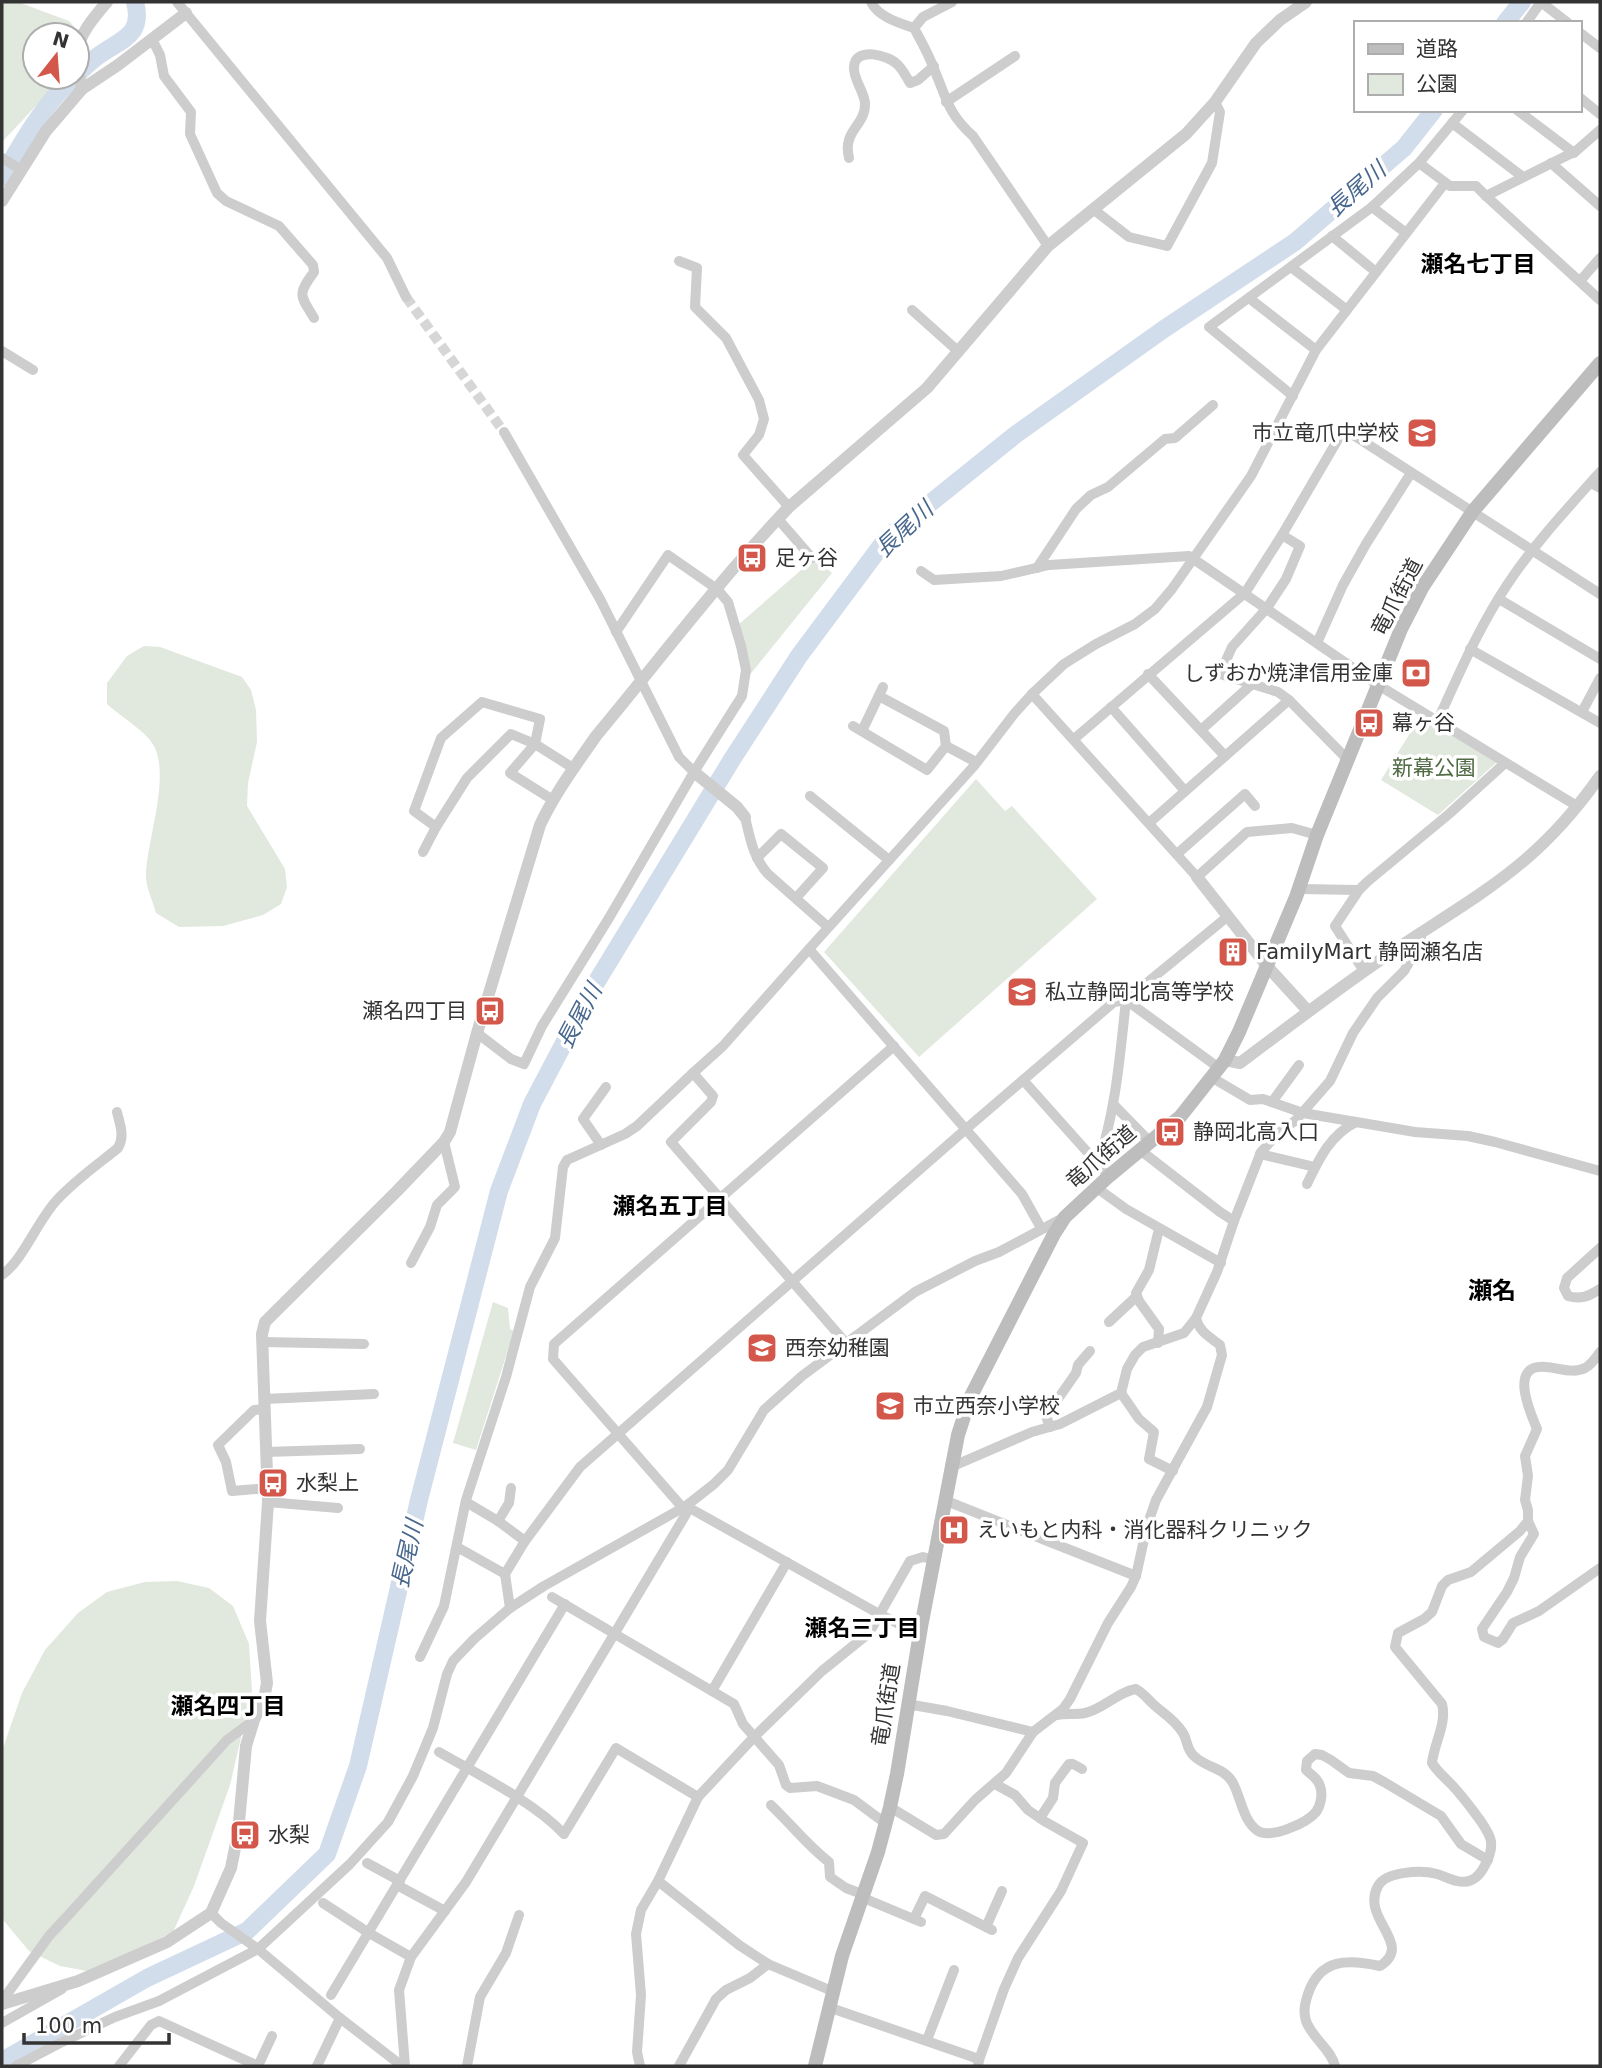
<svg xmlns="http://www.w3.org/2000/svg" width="1602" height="2068" viewBox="0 0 1602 2068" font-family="'DejaVu Sans','Noto Sans JP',sans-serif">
<rect width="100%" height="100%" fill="#fff"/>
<g fill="#e1e8dd">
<path d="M2 2H18L69 21 77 30 75 35H35V77H63L2 142Z"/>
<path d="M815 558 832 573 748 677 738 625Z"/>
<path d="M144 646 160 647 242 677 251 690 256 710 257 742 248 783 247 806 285 869 287 887 281 904 263 915 223 926 179 927 156 913C153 901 146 888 146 876 146 840 175 767 149 739 140 728 119 715 107 704V683L127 656Z"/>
<path d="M1420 717 1497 762 1438 815 1381 780Z"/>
<path d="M976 779 1005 811 1012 806 1097 899 919 1057 824 952Z"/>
<path d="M493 1302 508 1308 510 1329 514 1331 476 1450 453 1443Z"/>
<path d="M177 1581 209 1588 233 1606 249 1644 252 1691 230 1785 194 1886 173 1932 136 1950 87 1971 60 1966 29 1951 4 1921 2 1913V1751L22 1693 45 1650 78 1613 107 1592 145 1582Z"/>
</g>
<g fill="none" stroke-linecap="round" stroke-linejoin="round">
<g stroke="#d2ddeb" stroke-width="18">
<path d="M1505 23 1522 2"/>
<path d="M77 74C84 68 91 61 98 56 121 39 144 36 135 2"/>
<path d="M2 177C23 141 42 106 74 77"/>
<path d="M2 2061 147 1978 247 1931 327 1854 358 1766 419 1500 499 1191 532 1104 594 986 731 761 799 656 887 538 1015 435 1164 329 1295 242 1404 148 1434 110"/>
</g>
<path stroke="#d6d6d6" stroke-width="10" stroke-dasharray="10 5" stroke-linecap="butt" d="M406 297 504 432"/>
<g stroke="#cdcdcd" stroke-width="10">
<path d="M177 2 387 258 406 297"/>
<path d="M871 2C878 17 899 23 914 28 921 41 929 55 934 69 947 99 948 114 973 136L1048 246"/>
<path d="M1541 2 1568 23"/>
<path d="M1526 23 1541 2"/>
<path d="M914 28 923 17 952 2"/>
<path d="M1579 32 1600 48"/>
<path d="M152 39 160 55 164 76 191 112 190 134 217 193 226 201 279 226 313 265 314 272C297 295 300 295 314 318"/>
<path d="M1579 97 1600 114"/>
<path d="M946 102 1015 56"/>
<path d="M1517 110 1574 153"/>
<path d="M1452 123 1523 177"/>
<path d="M2 158 20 169"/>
<path d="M849 158C842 130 866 126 865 103 864 91 853 79 854 67 855 46 889 55 898 65 903 70 907 78 910 83L918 80 934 66"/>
<path d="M1419 163 1450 186H1476L1486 196 1576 151 1600 130"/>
<path d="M1551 163 1600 206"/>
<path d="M1486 196 1600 300"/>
<path d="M1372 207 1406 233"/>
<path d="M1093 209 1129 237 1167 246 1212 163 1220 112 1215 102"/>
<path d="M1332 236 1376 272"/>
<path d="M679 261 697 268 695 307 726 338 759 400 764 419 759 435 743 455 789 507"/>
<path d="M1291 267 1347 310"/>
<path d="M1580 281 1600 258"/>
<path d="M1249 298 1316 350"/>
<path d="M912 310 959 352"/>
<path d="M2 351 33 370"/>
<path d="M1293 396 1209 327 1372 207 1419 163 1463 110"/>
<path d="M504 432 600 599 679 757 694 772"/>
<path d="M1591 483 1600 488"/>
<path d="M778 519 812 558"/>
<path d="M1282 535 1300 546 1286 579 1267 608 1232 647 1220 674 1278 692 1289 700"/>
<path d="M1037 568 1076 509 1091 495 1108 487 1165 439 1175 438 1213 405"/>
<path d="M921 571 934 580 1001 576 1049 565 1189 556 1378 685 1577 806"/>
<path d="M1499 599 1600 659"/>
<path d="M1317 643 1343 585 1366 544 1411 473"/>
<path d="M1470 649 1600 723"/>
<path d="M1148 674 1225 756"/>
<path d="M1032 694 1197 877 1247 832 1292 828 1317 835"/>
<path d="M879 696 944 731 946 746"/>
<path d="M1111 707 1185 791"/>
<path d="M1582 712 1600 678"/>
<path d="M1438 720C1459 674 1479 627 1507 585 1534 544 1568 508 1600 472"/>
<path d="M853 726 927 770 946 746 976 762"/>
<path d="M1201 730 1251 685"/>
<path d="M862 731 883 687"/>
<path d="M1074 739 1245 593 1282 535 1344 429 1600 594"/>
<path d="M810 796 889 860"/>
<path d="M553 800 510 773 535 744 511 734 467 778 436 827 414 811 441 738 482 702 540 719 535 744 573 768"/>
<path d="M745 817C750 838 753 857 768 874L828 927"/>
<path d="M1149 823 1289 700 1348 760"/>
<path d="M423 852 436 827"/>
<path d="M1177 854 1245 794 1255 806"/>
<path d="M757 858 781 834 823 868 796 898"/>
<path d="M1299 889 1359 890"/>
<path d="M809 949 974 766 1014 714 1032 694 1064 664 1096 644 1135 624 1155 609 1172 589 1251 476 1316 350 1445 183"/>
<path d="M1364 971 1335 926 1359 890 1367 882 1449 814 1505 763"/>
<path d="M477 1033 511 1059 524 1064 542 1026 609 918 694 772 742 696 746 670 741 646 728 602 717 589 668 555 616 632"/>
<path d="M1211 1077 1250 1100 1263 1099 1303 1113 1415 1132 1468 1136 1495 1142 1600 1171"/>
<path d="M1023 1080 1098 1164"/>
<path d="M1272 1102 1299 1065"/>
<path d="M1114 1105 1150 1142"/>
<path d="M601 1145 583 1119 606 1087"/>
<path d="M1140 1150 1220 1212 1234 1221"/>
<path d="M1260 1154 1315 1167"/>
<path d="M1109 1176 1098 1164C1116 1110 1120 1055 1126 1000L1219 1068"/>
<path d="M1307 1184C1319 1159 1330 1135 1356 1122"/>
<path d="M1097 1188 1126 1209 1221 1263"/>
<path d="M1600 1248 1567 1278 1564 1288 1568 1296C1581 1300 1589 1296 1600 1289"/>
<path d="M411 1263 430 1227 437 1205 455 1187 444 1142"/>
<path d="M2 1275C23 1260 37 1222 56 1201 74 1181 97 1165 118 1148 125 1136 120 1125 117 1112"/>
<path d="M1109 1322 1137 1296"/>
<path d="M263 1342 364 1344"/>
<path d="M846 1343 671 1142 711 1102 713 1096 693 1073 723 1046 809 949 1022 1194 1041 1228"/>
<path d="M1158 1343 1159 1329 1139 1301 1136 1293 1149 1270 1159 1229"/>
<path d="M1121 1393 1139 1419 1154 1432 1149 1459 1173 1471"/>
<path d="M265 1399 374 1394"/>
<path d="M265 1409 254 1410 218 1445 226 1462 232 1491 268 1488"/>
<path d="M1050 1427 1046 1416 1076 1373 1078 1365 1090 1351"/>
<path d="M266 1452 360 1449"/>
<path d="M951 1467 1032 1432 1060 1424 1121 1393 1127 1369 1135 1355 1143 1347 1184 1333 1196 1318"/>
<path d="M944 1500 1136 1576"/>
<path d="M268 1502 338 1508"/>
<path d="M466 1502 498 1521 525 1541"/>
<path d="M686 1506 881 1615 919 1634"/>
<path d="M682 1507 553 1359 554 1344 894 1046"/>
<path d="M498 1521 509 1503 511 1488"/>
<path d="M1528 1521 1534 1534 1520 1557 1514 1578 1507 1592 1482 1629 1484 1637 1498 1643 1503 1639 1513 1623 1539 1611 1600 1568"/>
<path d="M457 1547 505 1574"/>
<path d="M552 1597 734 1704 743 1724 779 1765 786 1785 790 1788 817 1786 854 1800 885 1823"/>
<path d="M510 1608 505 1574 525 1541 580 1467 966 1129 1114 1002 1126 1000 1227 917"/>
<path d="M420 1657 444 1606 466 1500 506 1377 530 1287 555 1238 563 1167 567 1160 625 1134 637 1126 693 1073"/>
<path d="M712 1691 787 1562"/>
<path d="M907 1704 947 1711 1033 1732"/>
<path d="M1057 1715C1066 1713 1076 1715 1085 1713 1104 1709 1117 1692 1136 1689 1143 1693 1146 1697 1152 1703 1163 1714 1173 1717 1183 1733 1188 1741 1186 1749 1194 1756 1206 1768 1224 1767 1233 1783 1241 1798 1243 1821 1258 1831 1271 1839 1307 1823 1316 1812 1321 1805 1323 1794 1320 1786 1318 1779 1312 1775 1306 1770L1307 1761 1315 1754 1322 1755 1331 1760 1349 1773 1373 1776 1384 1782 1441 1816 1461 1844 1488 1860"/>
<path d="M439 1752C477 1774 534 1802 564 1834L616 1748 698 1797"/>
<path d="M771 1805C791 1824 807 1845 829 1862L830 1877 846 1888 862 1894"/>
<path d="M890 1807 936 1835 944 1834 975 1800 1006 1773 1033 1732 1063 1709 1070 1699 1108 1623 1131 1587 1136 1576 1147 1526 1156 1500 1207 1407 1222 1355 1220 1345C1210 1337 1199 1332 1196 1318L1217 1272 1234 1221 1261 1152 1281 1130 1295 1121 1330 1081 1353 1033 1377 998 1404 971 1421 942V932"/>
<path d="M1040 1818 1053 1798 1055 1783 1069 1764H1073L1082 1769"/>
<path d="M367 1863 400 1881"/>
<path d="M658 1881 739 1945 768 1964 832 1991"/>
<path d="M397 1885 445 1911"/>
<path d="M861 1897 921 1922"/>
<path d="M323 1903 369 1933 411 1957"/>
<path d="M211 1913 221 1923 258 1949 340 2018 402 2066"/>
<path d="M914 1919 925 1896 992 1930"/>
<path d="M986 1927 1002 1891"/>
<path d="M331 1995 565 1604"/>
<path d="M2 2001 49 1936 73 1910 227 1740 254 1720"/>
<path d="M828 2007 973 2057 979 2060 978 2066"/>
<path d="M2 2023 62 1989"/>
<path d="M927 2040 954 1970"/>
<path d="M979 2060 1004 1989 1018 1958 1061 1891 1083 1843 1044 1821 1028 1810 1015 1795 995 1784"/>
<path d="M16 2066 60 2043 115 2017 159 2001 258 1949 350 1864 388 1822 413 1776 433 1728 447 1674 453 1661 474 1639 510 1608 544 1586 686 1506 714 1484 728 1470 764 1410 802 1376 915 1292 975 1261 999 1252 1065 1217"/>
<path d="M119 2066 151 2025 159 2021 258 2066"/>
<path d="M258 2066 272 2036"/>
<path d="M317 2066 340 2018"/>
<path d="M405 2066 399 1990 411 1957 466 1882 686 1514V1506"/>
<path d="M467 2066 480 1997 506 1953 519 1915"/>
<path d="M640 2066 637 2052 641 1995 636 1934 641 1910 658 1881 698 1797 755 1736 822 1671 869 1633 910 1561 923 1557 935 1560"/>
<path d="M679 2066 716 1999 726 1990 750 1978 768 1964"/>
<path d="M1335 2066C1331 2049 1312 2038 1306 2021 1303 2011 1305 2003 1308 1994 1320 1958 1348 1959 1380 1966 1415 1944 1360 1919 1378 1886 1386 1871 1422 1870 1437 1874 1444 1876 1450 1880 1457 1881 1474 1885 1482 1873 1488 1859 1495 1842 1490 1835 1480 1820 1471 1808 1461 1794 1450 1783 1443 1776 1437 1771 1432 1763 1434 1743 1447 1724 1442 1704L1395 1647 1398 1633 1424 1619 1432 1612 1442 1586 1448 1580 1471 1572 1520 1531 1528 1521V1510L1525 1500 1528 1476 1525 1456 1537 1429C1530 1412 1508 1363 1546 1367 1559 1368 1573 1374 1585 1368 1592 1364 1596 1358 1600 1352"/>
</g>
<g stroke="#cdcdcd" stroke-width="12">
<path d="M77 53C79 34 95 16 107 2"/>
<path d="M77 67 82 89"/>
<path d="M2 201 46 131 82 89 118 65 186 13"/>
<path d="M694 772 737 807 745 817"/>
<path d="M1197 877 1267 966 1308 1011"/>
<path d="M1225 1060 1240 1063C1288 1027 1336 990 1386 956 1432 924 1483 896 1526 859 1554 835 1579 806 1600 776"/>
<path d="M2 2004 78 1981 167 1942 211 1913 231 1868 238 1833 246 1746 254 1720 264 1699 267 1683 260 1621 268 1502 262 1334 265 1322 397 1191 444 1142 450 1132 477 1033 540 825C555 793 576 765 596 736 660 659 720 579 789 507L927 388 1048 246 1186 134 1215 102 1256 43 1280 20 1306 2"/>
</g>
<path stroke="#bdbdbd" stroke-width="14" d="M815 2066 842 1956 878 1852 890 1807 897 1774 921 1627 958 1435 970 1398 1054 1234 1065 1217 1109 1176 1180 1117 1225 1060 1239 1032 1296 897 1317 835 1401 629 1422 588 1473 511 1600 363"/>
</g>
<defs>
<g id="school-square" transform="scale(1.575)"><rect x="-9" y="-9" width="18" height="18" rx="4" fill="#d3584b" stroke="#fff"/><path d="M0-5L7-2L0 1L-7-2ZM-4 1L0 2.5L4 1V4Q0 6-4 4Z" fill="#fff"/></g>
<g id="bus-square" transform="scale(1.575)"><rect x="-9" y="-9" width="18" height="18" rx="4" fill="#d3584b" stroke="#fff"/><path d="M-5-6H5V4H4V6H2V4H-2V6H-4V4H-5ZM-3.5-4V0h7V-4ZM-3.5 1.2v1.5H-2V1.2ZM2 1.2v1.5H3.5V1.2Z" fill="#fff"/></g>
<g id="bank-square" transform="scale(1.575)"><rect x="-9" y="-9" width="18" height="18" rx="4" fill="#d3584b" stroke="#fff"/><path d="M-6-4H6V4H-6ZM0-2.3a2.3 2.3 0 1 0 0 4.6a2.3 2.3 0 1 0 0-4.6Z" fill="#fff"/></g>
<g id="building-square" transform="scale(1.575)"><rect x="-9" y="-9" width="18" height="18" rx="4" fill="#d3584b" stroke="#fff"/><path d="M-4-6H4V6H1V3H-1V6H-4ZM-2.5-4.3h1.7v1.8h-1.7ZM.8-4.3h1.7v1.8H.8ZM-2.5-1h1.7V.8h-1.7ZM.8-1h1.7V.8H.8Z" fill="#fff"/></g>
<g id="hospital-square" transform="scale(1.575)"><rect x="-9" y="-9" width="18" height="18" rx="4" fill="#d3584b" stroke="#fff"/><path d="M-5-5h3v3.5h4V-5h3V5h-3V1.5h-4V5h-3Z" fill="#fff"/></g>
</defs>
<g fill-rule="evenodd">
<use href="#school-square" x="1422" y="433"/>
<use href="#bus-square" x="752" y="558"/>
<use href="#bank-square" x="1416" y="673"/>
<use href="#bus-square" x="1369" y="723"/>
<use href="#building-square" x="1233" y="952"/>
<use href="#school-square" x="1022" y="992"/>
<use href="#bus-square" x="490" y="1011"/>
<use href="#bus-square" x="1170" y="1132"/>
<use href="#school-square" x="762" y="1348"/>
<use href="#school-square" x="890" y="1406"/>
<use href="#bus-square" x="273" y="1483"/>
<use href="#hospital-square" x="954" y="1530"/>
<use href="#bus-square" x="245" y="1835"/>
</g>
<g text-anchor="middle" stroke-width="7" stroke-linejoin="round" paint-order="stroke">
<g font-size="21" fill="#333" stroke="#fff" text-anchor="start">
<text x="1399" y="440" text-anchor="end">市立竜爪中学校</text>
<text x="775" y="565">足ヶ谷</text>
<text x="1393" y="680" text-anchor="end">しずおか焼津信用金庫</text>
<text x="1392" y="730">幕ヶ谷</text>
<text x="1256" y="959">FamilyMart 静岡瀬名店</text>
<text x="1045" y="999">私立静岡北高等学校</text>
<text x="467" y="1018" text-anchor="end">瀬名四丁目</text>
<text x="1193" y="1139">静岡北高入口</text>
<text x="785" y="1355">西奈幼稚園</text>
<text x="913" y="1413">市立西奈小学校</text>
<text x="296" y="1490">水梨上</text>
<text x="977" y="1537">えいもと内科・消化器科クリニック</text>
<text x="268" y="1842">水梨</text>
</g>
<g font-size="21" fill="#333" stroke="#fff">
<text transform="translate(1397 597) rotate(-62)" y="7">竜爪街道</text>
<text transform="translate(1101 1157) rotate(-41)" y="7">竜爪街道</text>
<text transform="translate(886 1705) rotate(-81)" y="7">竜爪街道</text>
</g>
<g font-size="21" fill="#506a44" stroke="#fff">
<text x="1434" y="775">新幕公園</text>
</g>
<g font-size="23" font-style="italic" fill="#48678d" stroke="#fff">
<text transform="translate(1356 189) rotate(-41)" y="8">長尾川</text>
<text transform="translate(904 529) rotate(-43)" y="8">長尾川</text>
<text transform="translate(579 1016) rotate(-62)" y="8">長尾川</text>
<text transform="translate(407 1554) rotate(-77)" y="8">長尾川</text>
</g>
<g font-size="23" font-weight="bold" fill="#000" stroke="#fff">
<text x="1478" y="272">瀬名七丁目</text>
<text x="670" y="1214">瀬名五丁目</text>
<text x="862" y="1636">瀬名三丁目</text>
<text x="228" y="1714">瀬名四丁目</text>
</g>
<g font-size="24" font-weight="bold" fill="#000" stroke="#fff">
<text x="1492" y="1299">瀬名</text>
</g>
</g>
<rect width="1602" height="2068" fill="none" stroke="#333333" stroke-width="7"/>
<rect x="1354" y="21" width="228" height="91" fill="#ffffff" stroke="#adadad" stroke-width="2"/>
<rect x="1368" y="44" width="35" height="10" fill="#bdbdbd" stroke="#adadad" stroke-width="2"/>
<text x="1416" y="56" font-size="21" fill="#333333">道路</text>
<rect x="1368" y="74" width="35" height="21" fill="#e1e8dd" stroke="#adadad" stroke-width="2"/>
<text x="1416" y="91" font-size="21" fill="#333333">公園</text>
<g transform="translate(56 56) rotate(17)"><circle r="33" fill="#ffffff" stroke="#adadad" stroke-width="2"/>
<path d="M0-5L12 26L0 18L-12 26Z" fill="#d3584b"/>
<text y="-10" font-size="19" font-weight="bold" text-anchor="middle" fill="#333333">N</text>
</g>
<path d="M24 2033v10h145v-10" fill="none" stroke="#333333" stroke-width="3.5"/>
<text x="35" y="2033" font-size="21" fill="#333333" stroke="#ffffff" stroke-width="5" paint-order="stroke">100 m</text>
</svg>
